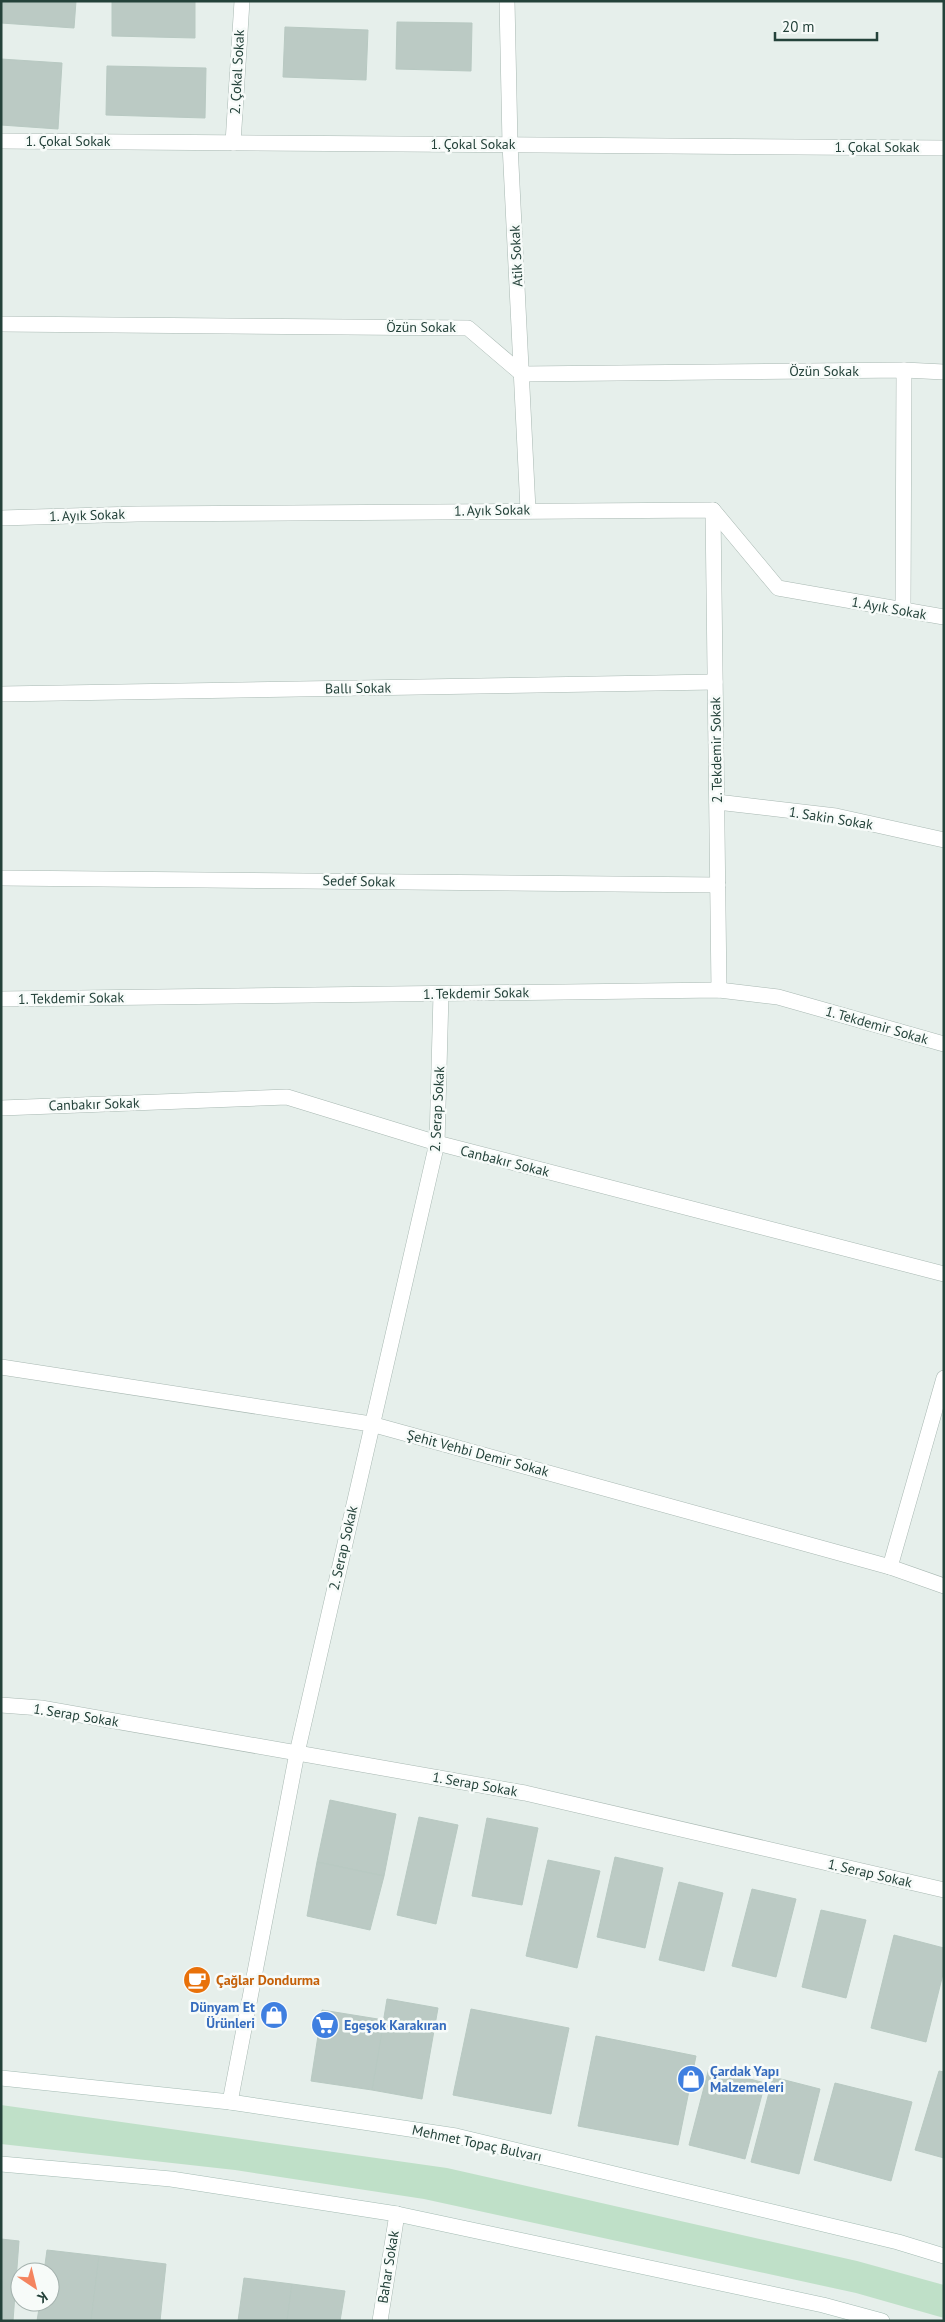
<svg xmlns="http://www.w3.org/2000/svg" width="945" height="2322" viewBox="0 0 945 2322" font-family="'PT Sans',sans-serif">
<rect width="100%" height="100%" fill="#e6efeb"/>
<path fill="#bfe0c8" d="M1 2105 447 2168 857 2261 944 2285V2318L856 2293 424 2199 235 2170 1 2144Z"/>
<g fill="#bbcac4" stroke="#b8c9c2">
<path d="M1 1H76L74 28 1 23Z"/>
<path d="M112 1H195V38L112 36Z"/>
<path d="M397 22 472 23 471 71 396 69Z"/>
<path d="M285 27 368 30 366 80 283 77Z"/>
<path d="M1 59 62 63 58 129 1 125Z"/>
<path d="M107 66 206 68 205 118 106 115Z"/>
<path d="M330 1800 396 1814 384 1876 317 1862Z"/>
<path d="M419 1817 458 1825 436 1924 397 1915Z"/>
<path d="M487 1818 538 1828 522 1905 472 1896Z"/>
<path d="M615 1857 663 1868 645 1948 597 1937Z"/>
<path d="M548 1860 600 1871 577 1968 526 1956Z"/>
<path d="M317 1862 384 1876 370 1930 307 1916Z"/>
<path d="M679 1882 723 1893 704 1971 659 1960Z"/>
<path d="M752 1889 796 1899 776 1977 732 1966Z"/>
<path d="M821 1910 866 1920 846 1998 802 1987Z"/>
<path d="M894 1935 944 1948V1970L926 2042 871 2028Z"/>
<path d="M387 1999 438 2008 422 2099 372 2090Z"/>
<path d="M471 2009 569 2028 551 2114 453 2095Z"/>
<path d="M322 2010 384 2020 372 2090 311 2081Z"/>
<path d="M596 2036 696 2056 678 2145 578 2126Z"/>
<path d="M709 2068 765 2083 745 2159 689 2145Z"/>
<path d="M939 2071 944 2072V2158L915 2150Z"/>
<path d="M773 2077 820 2089 799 2174 751 2162Z"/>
<path d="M835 2083 912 2102 891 2181 814 2160Z"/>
<path d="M1 2239 19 2241 13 2321H1Z"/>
<path d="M47 2250 99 2256 91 2321H37L40 2302H50V2272H44Z"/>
<path d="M99 2256 166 2264 160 2321H91Z"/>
<path d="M244 2278 292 2284 287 2321H238Z"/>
<path d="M292 2284 345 2291 340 2321H287Z"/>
</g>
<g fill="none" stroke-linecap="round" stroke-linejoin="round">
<g stroke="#a8b8b2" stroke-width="16">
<g id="street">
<path d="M507 1 510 144 528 510"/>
<path d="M1 141 944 148"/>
<path d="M233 143 242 1"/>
<path d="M1 324 468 328 522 374 904 370 944 372"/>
<path d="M713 510 719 990"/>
<path d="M1 518 137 514 713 510 778 588 944 617"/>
<path d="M903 610 904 370"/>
<path d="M1 694 715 682"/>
<path d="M717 802 836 816 944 840"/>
<path d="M1 878 718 885"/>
<path d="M1 999 719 990 778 997 944 1044"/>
<path d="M1 1108 287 1097 437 1143 944 1274"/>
<path d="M1 1367 371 1424 890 1567 944 1586"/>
<path d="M890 1567 944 1378"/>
<path d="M1 1705 41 1708 525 1793 944 1890"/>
<path d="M230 2102 297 1753 437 1143 441 994"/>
<path d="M380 2321 397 2214"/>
</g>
</g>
<g stroke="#a4bbb3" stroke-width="16">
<g id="secondary">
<path d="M1 2078 230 2102 456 2136 898 2242 944 2256"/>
<path d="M1 2164 171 2179 397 2214 823 2305 882 2321"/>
</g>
</g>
<use href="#street" stroke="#fff" stroke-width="15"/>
<use href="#secondary" stroke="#fff" stroke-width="15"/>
</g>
<defs>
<g id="cafe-disc" transform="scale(1.4375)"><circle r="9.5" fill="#e8710a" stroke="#f7fbf9"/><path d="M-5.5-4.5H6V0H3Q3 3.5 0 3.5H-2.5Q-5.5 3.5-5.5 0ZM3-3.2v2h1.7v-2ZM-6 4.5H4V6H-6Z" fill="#fff"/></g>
<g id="shop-disc" transform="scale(1.4375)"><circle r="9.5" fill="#3f7fe0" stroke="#f7fbf9"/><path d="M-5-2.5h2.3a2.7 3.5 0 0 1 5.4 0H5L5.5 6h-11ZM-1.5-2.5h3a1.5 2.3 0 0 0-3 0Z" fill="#fff"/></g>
<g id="supermarket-disc" transform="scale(1.4375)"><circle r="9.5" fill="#3f7fe0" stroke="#f7fbf9"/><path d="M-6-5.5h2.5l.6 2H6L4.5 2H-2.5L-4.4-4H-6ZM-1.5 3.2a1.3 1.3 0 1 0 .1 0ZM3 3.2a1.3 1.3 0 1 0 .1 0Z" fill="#fff"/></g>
</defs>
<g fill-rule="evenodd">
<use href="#cafe-disc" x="197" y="1980"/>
<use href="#shop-disc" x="274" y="2015"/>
<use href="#supermarket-disc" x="325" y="2025"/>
<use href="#shop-disc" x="691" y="2079"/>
</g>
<g text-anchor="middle" stroke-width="5" stroke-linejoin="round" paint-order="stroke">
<g font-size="14" fill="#24423a" stroke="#f7fbf9">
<text transform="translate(237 72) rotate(-87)" y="5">2. Çokal Sokak</text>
<text x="68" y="146">1. Çokal Sokak</text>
<text x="473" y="149">1. Çokal Sokak</text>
<text x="877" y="152">1. Çokal Sokak</text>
<text transform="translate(516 256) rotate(-93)" y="5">Atik Sokak</text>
<text x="421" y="332">Özün Sokak</text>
<text x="824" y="376">Özün Sokak</text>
<text transform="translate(492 510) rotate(-1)" y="5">1. Ayık Sokak</text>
<text transform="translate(87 515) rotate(-2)" y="5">1. Ayık Sokak</text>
<text transform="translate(889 608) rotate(10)" y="5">1. Ayık Sokak</text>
<text transform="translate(358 688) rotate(-1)" y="5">Ballı Sokak</text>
<text transform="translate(716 750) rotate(-91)" y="5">2. Tekdemir Sokak</text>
<text transform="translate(831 818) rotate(9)" y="5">1. Sakin Sokak</text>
<text transform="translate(359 881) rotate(1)" y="5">Sedef Sokak</text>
<text transform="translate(476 993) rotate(-1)" y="5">1. Tekdemir Sokak</text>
<text transform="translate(71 998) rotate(-1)" y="5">1. Tekdemir Sokak</text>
<text transform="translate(877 1025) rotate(16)" y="5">1. Tekdemir Sokak</text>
<text transform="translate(94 1104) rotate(-2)" y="5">Canbakır Sokak</text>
<text transform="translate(437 1109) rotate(-87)" y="5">2. Serap Sokak</text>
<text transform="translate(505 1161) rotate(14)" y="5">Canbakır Sokak</text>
<text transform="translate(478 1453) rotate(15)" y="5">Şehit Vehbi Demir Sokak</text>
<text transform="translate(343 1548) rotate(-77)" y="5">2. Serap Sokak</text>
<text transform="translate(76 1715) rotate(9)" y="5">1. Serap Sokak</text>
<text transform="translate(475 1784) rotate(10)" y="5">1. Serap Sokak</text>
<text transform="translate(870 1873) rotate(13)" y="5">1. Serap Sokak</text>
<text transform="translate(477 2143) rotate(12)" y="5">Mehmet Topaç Bulvarı</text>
<text transform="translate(388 2267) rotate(-81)" y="5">Bahar Sokak</text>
</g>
<g font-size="14" font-weight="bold" fill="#c56008" stroke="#f7fbf9" text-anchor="start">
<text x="216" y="1985">Çağlar Dondurma</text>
</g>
<g font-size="14" font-weight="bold" fill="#366cbe" stroke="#f7fbf9" text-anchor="start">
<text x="255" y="2012" text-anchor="end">Dünyam Et<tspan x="255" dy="16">Ürünleri</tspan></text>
<text x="344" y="2030">Egeşok Karakıran</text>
<text x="710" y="2076">Çardak Yapı<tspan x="710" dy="16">Malzemeleri</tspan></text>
</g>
</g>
<rect width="945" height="2322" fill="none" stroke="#24423a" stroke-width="5"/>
<g transform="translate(35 2287) rotate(145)"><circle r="24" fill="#f7fbf9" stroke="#a3b1ad"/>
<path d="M0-4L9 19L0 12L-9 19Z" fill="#f4845f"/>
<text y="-8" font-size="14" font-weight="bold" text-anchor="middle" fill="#24423a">K</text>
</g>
<path d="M775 32v8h102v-8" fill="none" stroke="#24423a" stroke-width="2.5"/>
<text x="782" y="32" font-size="15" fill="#24423a" stroke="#f7fbf9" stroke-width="4" paint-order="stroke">20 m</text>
</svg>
